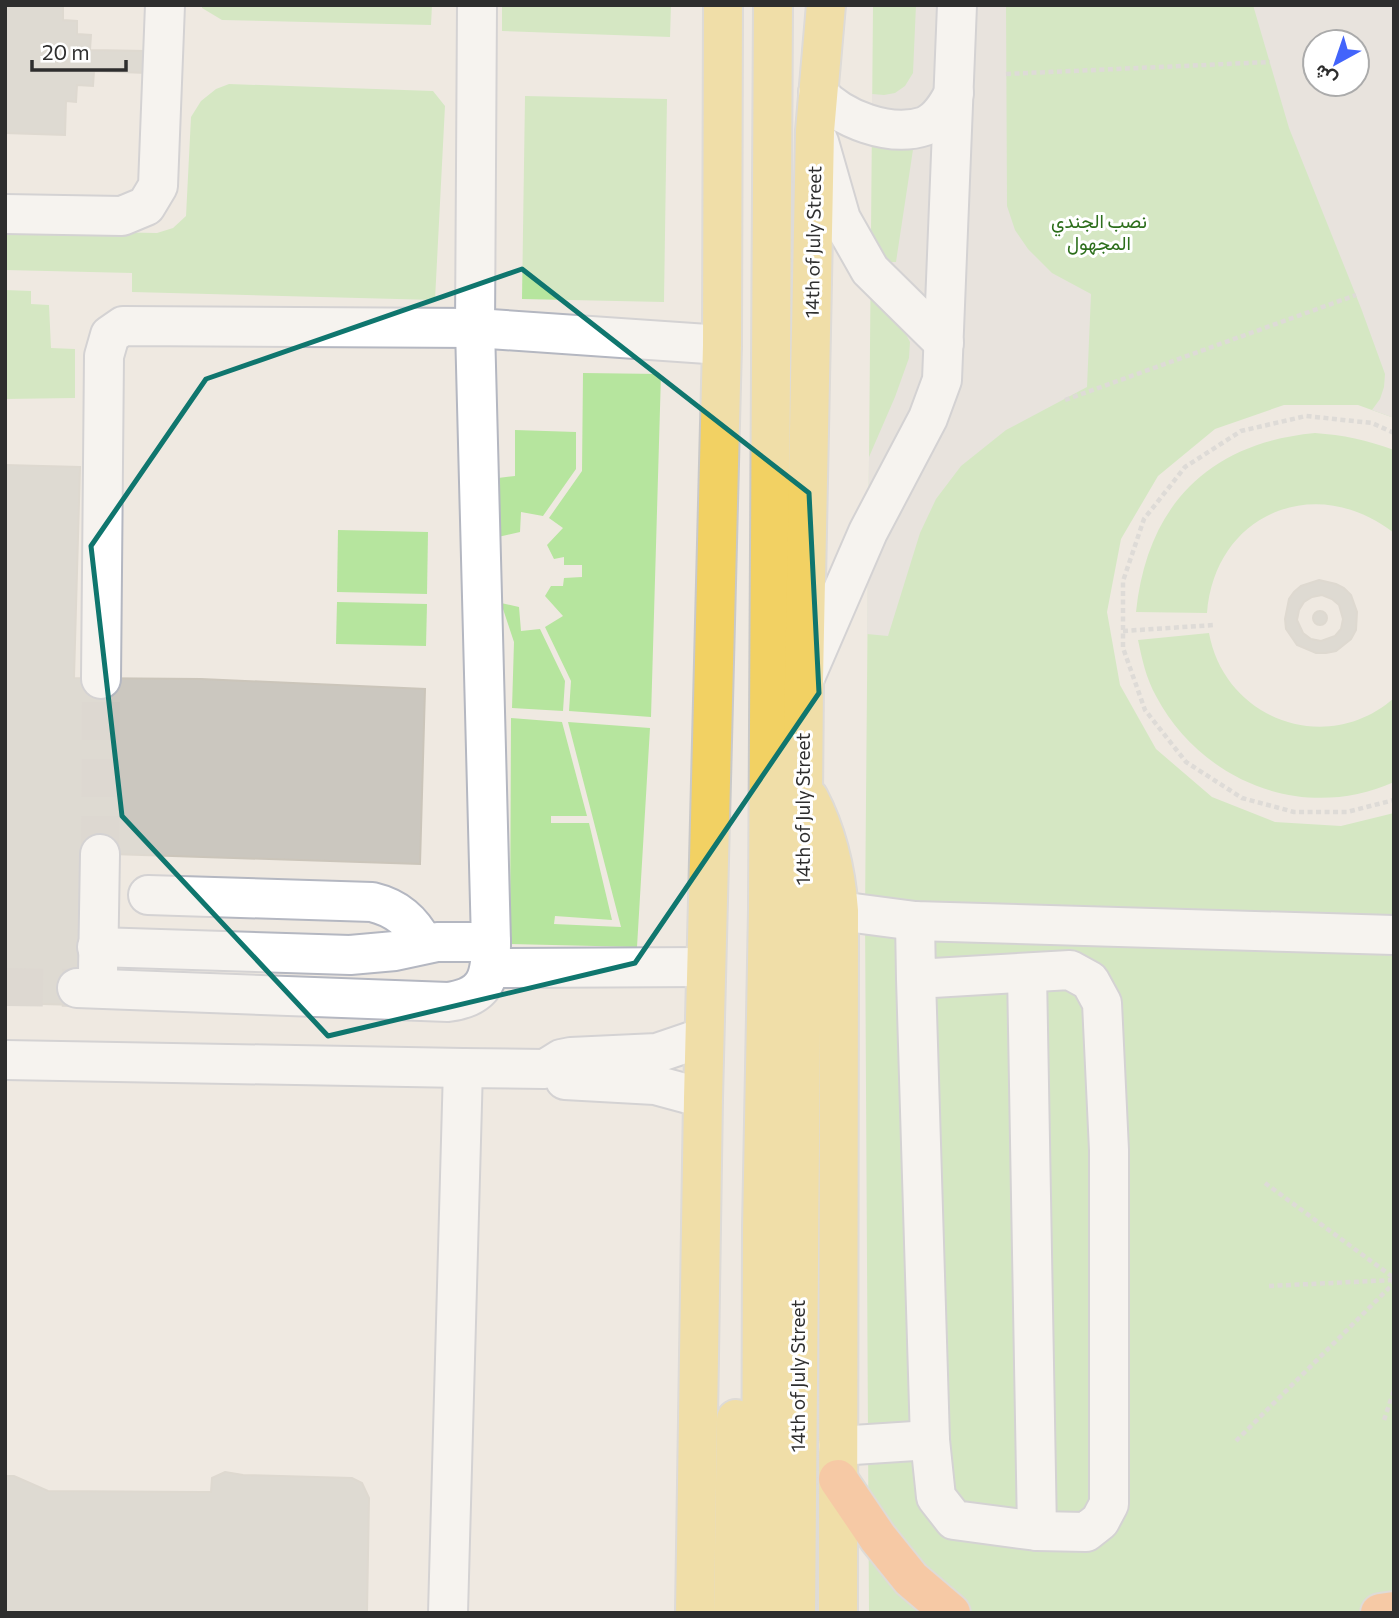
<svg xmlns="http://www.w3.org/2000/svg" width="1399" height="1618" viewBox="0 0 1399 1618" font-family="Commissioner,Vazirmatn,sans-serif">
<rect width="100%" height="100%" fill="#efe9e1"/>
<g fill="#b6e59e" fill-rule="evenodd">
<path d="M202 5H432L431 25 222 20 202 8Z"/>
<path d="M502 5H671L670 37 502 31Z"/>
<path d="M873 5H1394V418L1358 405H1284L1215 429 1158 476 1121 539 1107 612 1120 685 1156 749 1212 797 1275 822 1341 826 1394 813V1613H869L865 913ZM1315 42H1357V84H1315Z"/>
<path d="M229 84 433 91 445 106 435 300 132 292V273L5 270V230L157 233 173 228 186 216 191 117 201 101 216 89Z"/>
<path d="M525 96 667 99 664 302 522 299Z"/>
<path d="M5 290 31 291V304L49 305 51 348 75 349V398L5 399Z"/>
<path d="M583 373 661 374 651 717 569 711 571 681 545 627 563 616 545 596 551 586H563L564 578 582 577V565H564V557L554 559 547 545 563 528 549 518 582 471Z"/>
<path d="M515 430 576 432V469L543 516 521 512 520 532 498 537V478L515 476Z"/>
<path d="M1315 433C1343 435 1367 440 1394 450V533C1316 472 1215 513 1207 613L1136 612C1147 506 1208 443 1315 433Z"/>
<path d="M338 530 428 532 427 594 337 592Z"/>
<path d="M337 602 427 604 426 646 336 644Z"/>
<path d="M501 603 519 607 521 631 540 629 565 681 563 711 512 708 514 642Z"/>
<path d="M1209 633C1225 720 1327 757 1394 698V782C1303 823 1201 781 1156 696 1146 678 1142 659 1138 640Z"/>
<path d="M511 718 562 722 587 816H551V823H589L612 920 555 916 554 924 621 927 568 722 650 728 637 947 510 944Z"/>
</g>
<g fill="#dfdcd8" fill-rule="evenodd">
<path d="M916 5H1006L1007 206 1015 230 1028 249 1052 273 1091 294 1087 387 1006 430 961 466 936 499 920 533 888 636 867 634 869 457 895 397 909 358 910 342 901 325 886 262H896L914 143 872 140V94L884 95 895 93 905 86 913 73Z"/>
<path d="M1253 5H1394V418L1372 410 1380 399 1384 387 1385 374 1361 308 1289 128ZM1315 42H1357V84H1315Z"/>
</g>
<g fill="#cbc7bf" stroke="#cbc5ba" stroke-width="2" fill-rule="evenodd">
<path d="M5 5H63V20L77 21V34L91 35 90 50 146 51V73L94 71 93 86 77 85 76 102 66 101 65 135 5 133Z"/>
<path d="M5 465 80 467 74 678 201 679 425 689 420 864 81 853 77 1005 5 1003Z"/>
<path d="M1319 580 1336 584 1344 588 1351 595 1357 612 1356 630 1351 639 1336 651 1326 653H1316L1297 645 1286 629 1285 619 1289 599 1294 592 1301 586ZM1322 595 1332 599 1339 605 1343 619 1341 629 1335 636 1321 641 1311 639 1303 633 1297 620 1299 610 1304 602 1312 597Z"/>
<circle cx="1320" cy="618" r="7"/>
<path d="M225 1472 243 1475 352 1478 362 1483 369 1498 367 1613H5V1476H14L48 1491 201 1492H211L212 1478Z"/>
</g>
<g fill="none" stroke-linecap="round" stroke-linejoin="round">
<g stroke="#c8c4bd" stroke-width="38" stroke-dasharray="38 19" stroke-linecap="butt">
<path d="M100 854 101 679"/>
<path d="M5 987 77 988"/>
</g>
<g stroke="#b4b7c1" stroke-width="42">
<g id="minor">
<path d="M818 93C841 119 890 138 925 126 939 120 947 106 954 93"/>
<path d="M819 142 841 219 870 270 944 343"/>
<path d="M5 214 122 216 146 206 158 186 165 5"/>
<path d="M101 679 104 356 110 335 123 326 475 328 722 345"/>
<path d="M804 680 868 532 928 418 942 380 957 5"/>
<path d="M148 895 372 902C397 908 412 921 424 944"/>
<path d="M839 911 915 921 1394 935"/>
<path d="M915 921 916 979 930 1440 936 1497 954 1520 1037 1531 1086 1532 1100 1521 1109 1504V1150L1102 1003 1090 981 1070 970 916 979"/>
<path d="M97 947 350 955 395 951 437 942H491"/>
<path d="M491 968 706 967"/>
<path d="M98 972 100 854"/>
<path d="M1027 973 1037 1531"/>
<path d="M77 988 448 1002C487 997 491 976 491 942L475 328 477 5"/>
<path d="M5 1060 463 1068"/>
<path d="M565 1080 655 1085 703 1098"/>
<path d="M838 1446 930 1440"/>
<path d="M448 1613 463 1068 545 1069 561 1059 571 1057 657 1053 704 1037"/>
</g>
</g>
<g stroke="#c9c9c9" stroke-width="42">
<g id="major">
<path d="M809 798C828 834 836 871 839 911L838 1613"/>
<path d="M695 1613 703 1098 722 345 723 5"/>
<path d="M733 1613 736 1419"/>
<path d="M761 1613 762 1228 768 910 773 5"/>
<path d="M796 1613 804 680 815 131 826 5"/>
</g>
</g>
<g stroke="#c9c9c9" stroke-width="42">
<g id="highway">
<path d="M838 1479 878 1538 911 1579 951 1613"/>
<path d="M1380 1613 1394 1611"/>
</g>
</g>
<g stroke="#c9c9c9" stroke-width="4.5" stroke-dasharray="5 3.5" stroke-linecap="butt">
<path d="M1006 74 1270 62"/>
<path d="M1065 400 1356 295"/>
<path d="M1394 433 1372 423 1306 416 1241 431 1185 467 1144 519 1123 581V648L1145 710 1186 762 1242 798 1294 812H1347L1394 800"/>
<path d="M1123 631 1214 625"/>
<path d="M1265 1183 1394 1278"/>
<path d="M1269 1286 1394 1280"/>
<path d="M1384 1420 1394 1390"/>
<path d="M1236 1441 1394 1283"/>
</g>
<use href="#minor" stroke="#fff" stroke-width="38"/>
<use href="#major" stroke="#f2d163" stroke-width="38"/>
<use href="#highway" stroke="#ffa35c" stroke-width="38"/>
</g>
<path d="M0 0H1399V1618H0ZM522 269 809 493 819 693 635 963 328 1036 122 816 91 546 206 379Z" fill="#efe9e1" fill-opacity=".55" fill-rule="evenodd"/>
<path fill="none" stroke="#0f766e" stroke-width="5" stroke-linejoin="round" d="M522 269 809 493 819 693 635 963 328 1036 122 816 91 546 206 379Z"/>
<g text-anchor="middle" stroke-width="6" stroke-linejoin="round" paint-order="stroke">
<g font-size="19" fill="#2c6e1b" stroke="#fff">
<text x="1099" y="228">نصب الجندي<tspan x="1099" dy="22">المجهول</tspan></text>
</g>
<g font-size="19" fill="#2e2e2e" stroke="#fff">
<text transform="translate(813 242) rotate(-89)" y="7">14th of July Street</text>
<text transform="translate(803 809) rotate(-90)" y="7">14th of July Street</text>
<text transform="translate(798 1376) rotate(-90)" y="7">14th of July Street</text>
</g>
</g>
<rect width="1399" height="1618" fill="none" stroke="#2e2e2e" stroke-width="14"/>
<g transform="translate(1336 63) rotate(220)"><circle r="33" fill="#ffffff" stroke="#ababab" stroke-width="2"/>
<path d="M0-5L12 26L0 18L-12 26Z" fill="#4264fb"/>
<text y="-10" font-size="19" font-weight="bold" text-anchor="middle" fill="#2e2e2e">ش</text>
</g>
<path d="M32 60v10h94v-10" fill="none" stroke="#2e2e2e" stroke-width="3.5"/>
<text x="42" y="60" font-size="21" fill="#2e2e2e" stroke="#ffffff" stroke-width="5" paint-order="stroke">20 m</text>
</svg>
